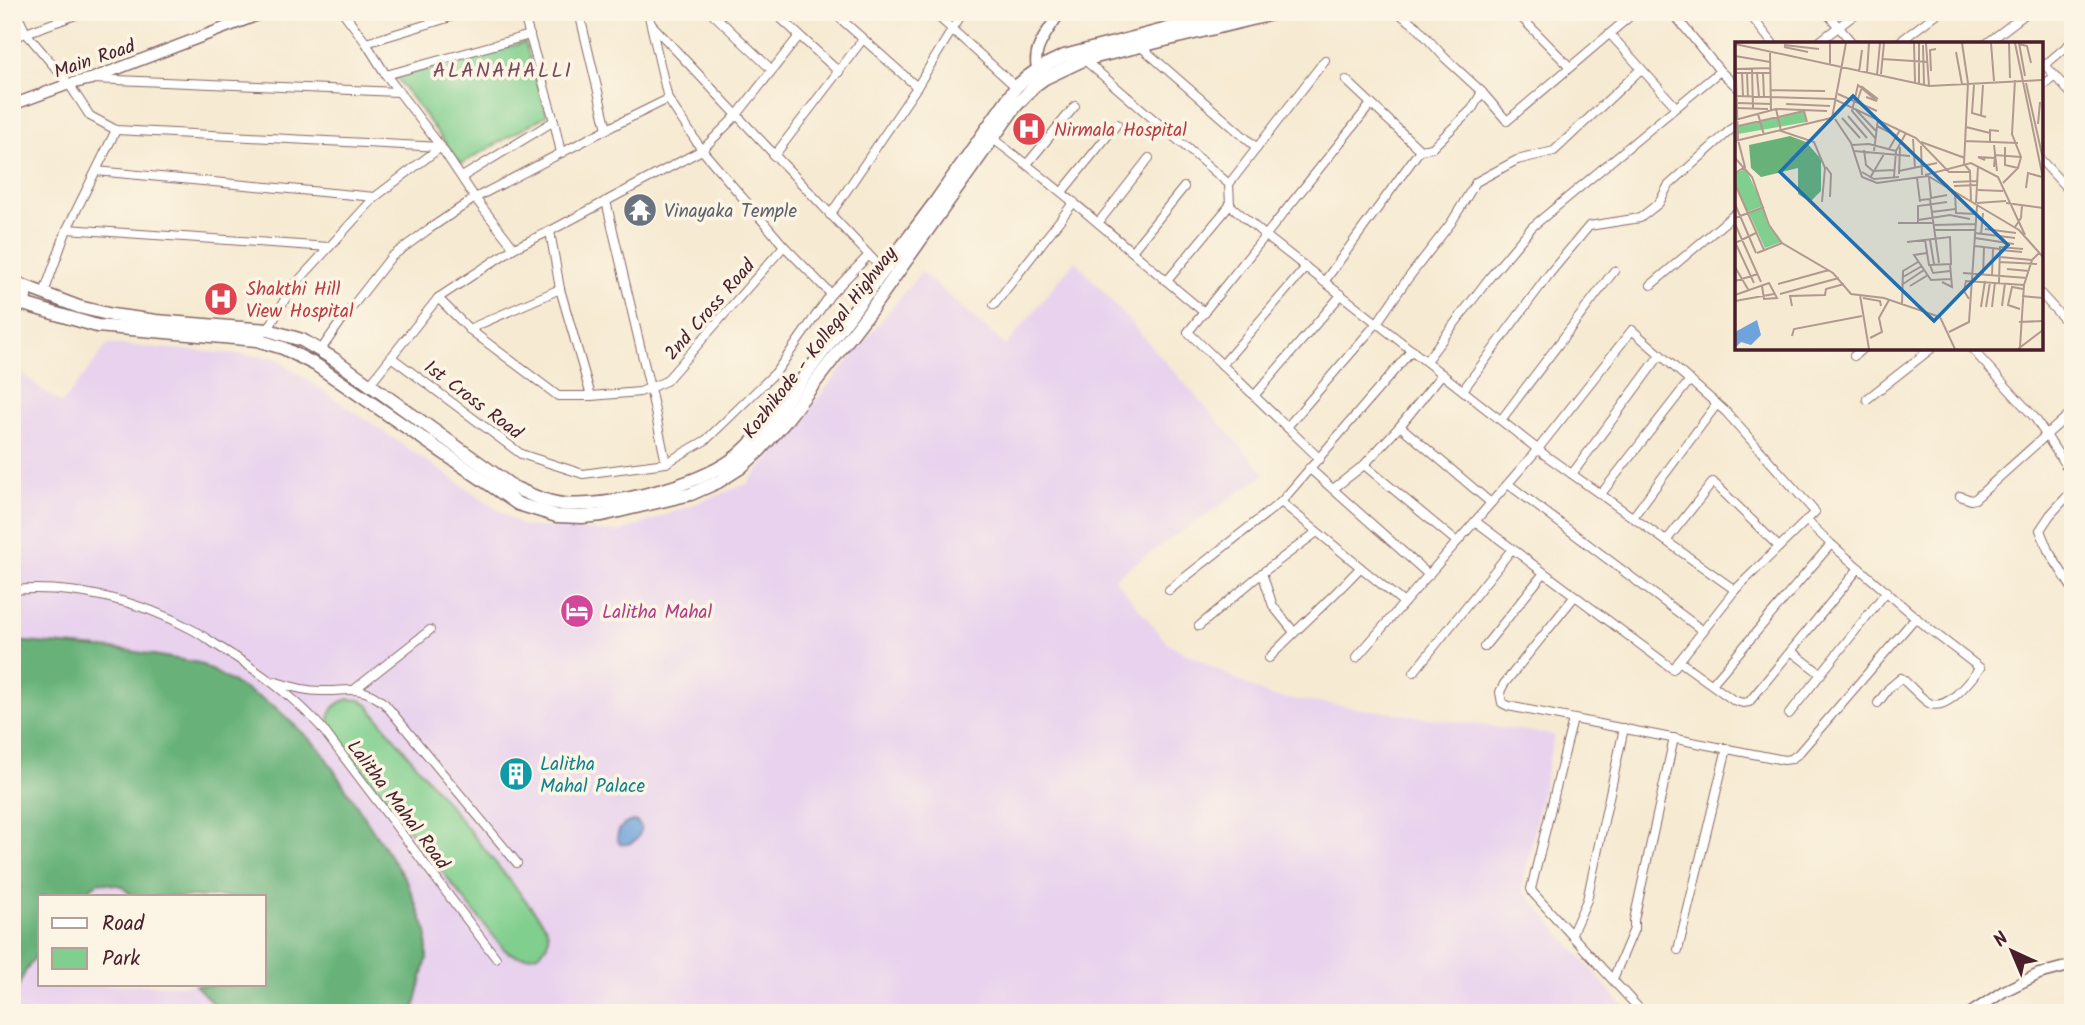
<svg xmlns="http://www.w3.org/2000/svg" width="2085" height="1025" viewBox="0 0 2085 1025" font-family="Kalam,sans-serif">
<rect width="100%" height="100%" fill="#fcf5e5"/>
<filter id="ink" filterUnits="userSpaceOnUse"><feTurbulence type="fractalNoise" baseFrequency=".0143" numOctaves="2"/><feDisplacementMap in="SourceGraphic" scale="14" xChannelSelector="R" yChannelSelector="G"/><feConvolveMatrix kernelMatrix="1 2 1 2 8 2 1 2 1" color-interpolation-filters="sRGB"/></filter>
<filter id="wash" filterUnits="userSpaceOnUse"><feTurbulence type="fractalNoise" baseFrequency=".00686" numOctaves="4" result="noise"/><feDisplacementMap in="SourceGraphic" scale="28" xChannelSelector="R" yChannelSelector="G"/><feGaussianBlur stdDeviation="1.57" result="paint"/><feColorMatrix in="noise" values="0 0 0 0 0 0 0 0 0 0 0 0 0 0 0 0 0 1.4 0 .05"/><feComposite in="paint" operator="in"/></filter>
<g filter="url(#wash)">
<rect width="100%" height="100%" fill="#f6ead2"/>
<path fill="#e8d2ee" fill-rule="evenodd" d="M1075 260 1265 474 1114 578 1168 644 1269 696 1554 735 1522 889 1629 1013H12V367L62 404 108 344 274 357 522 526 621 532 747 484 921 272 1006 346ZM40 897H264V985H40Z"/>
<g fill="#80cf8e" stroke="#65775c" stroke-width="2">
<path d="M525 42 547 115 461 164 396 77Z"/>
<path d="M348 699 360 700 367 704 540 918C543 922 548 928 548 934 551 957 519 963 504 949L332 734C325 718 331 704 348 699Z"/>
</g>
<path fill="#68b279" stroke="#596852" stroke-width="2" d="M12 641 125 650 199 663 274 706 320 749 407 882 427 932V958L413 1013H222L195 985H264V897H133L122 886 99 882 76 897H40V950L25 972 12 999Z"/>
<path fill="#6ea3db" stroke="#5c6183" stroke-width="2" d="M633 821 637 822 641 827C640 839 632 846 620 844L617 838C618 828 624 823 633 821Z"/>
</g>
<g filter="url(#ink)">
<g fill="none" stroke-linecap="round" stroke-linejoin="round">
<g stroke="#866665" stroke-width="10">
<g id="street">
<path d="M16 12 26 33 69 84 90 116 116 130 441 147"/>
<path d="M343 12 366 43 386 75 441 147 475 198 514 248"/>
<path d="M523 12 554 121 561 153"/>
<path d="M579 12 607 129"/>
<path d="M648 12 668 99 702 150 784 246 831 294"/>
<path d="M711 12 772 70"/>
<path d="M774 12 839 72"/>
<path d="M833 12 917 87"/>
<path d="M933 12 1016 87"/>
<path d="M1397 12 1416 26 1445 58 1482 92 1507 121 1635 12"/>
<path d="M1516 12 1569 66"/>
<path d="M1672 12 1720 71 1737 87"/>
<path d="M1748 12 1773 44"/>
<path d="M1826 12 1853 44"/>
<path d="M652 25 884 271"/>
<path d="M1610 34 1676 107"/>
<path d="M12 38 84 12"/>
<path d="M1820 41 1858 12"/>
<path d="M2073 41 2045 65 2073 96"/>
<path d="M366 43 467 12"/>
<path d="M1897 44 1939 12"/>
<path d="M1986 44 2028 12"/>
<path d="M1140 46 1257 148"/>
<path d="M1081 57 1229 184 1325 60"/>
<path d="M386 75 530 35"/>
<path d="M93 79 398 92"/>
<path d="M1346 80 1420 150"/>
<path d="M2041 87 2055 76"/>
<path d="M989 136C1064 191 1133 254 1205 313"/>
<path d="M774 156 863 39"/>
<path d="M2041 160 2073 195"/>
<path d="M1027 164 1075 106"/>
<path d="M96 171 375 197"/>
<path d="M462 177 554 121"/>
<path d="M1229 184 1230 205"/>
<path d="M1062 192 1117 124"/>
<path d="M606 201 650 388 666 463"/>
<path d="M830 215 917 87 963 12"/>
<path d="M1098 223 1149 158"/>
<path d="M67 229 329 247"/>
<path d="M550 231 560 289 591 396"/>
<path d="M1132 251 1184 187"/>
<path d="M1167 281 1230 205 1266 236 1545 455 1735 590"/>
<path d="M1324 282 1420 150 1432 148 1472 109 1482 92"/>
<path d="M1651 285 1737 212"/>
<path d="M44 293 67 229 116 130"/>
<path d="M2041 294 2073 329"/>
<path d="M438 298 469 329 558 396H591L640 392 666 381 784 246"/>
<path d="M994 305 1074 202"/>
<path d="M469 329 560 289"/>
<path d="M268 330 290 290 375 197 441 147"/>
<path d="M1971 348 2035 418 2073 477"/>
<path d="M320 351 344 317 391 257 429 229 475 198 607 129 668 99"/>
<path d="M1854 356 1863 348"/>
<path d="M391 357 521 454 583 474 666 463 706 440 776 372 831 294 868 256"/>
<path d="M1426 361 1490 277 1532 227 1720 71"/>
<path d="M1222 365 1306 267"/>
<path d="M369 385 438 298 514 248 550 231 702 150 737 115 799 36"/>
<path d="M1463 390 1550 273 1589 226 1640 218 1659 203 1668 186 1737 124"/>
<path d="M1254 396 1341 295"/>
<path d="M1867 399 1932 348"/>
<path d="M1501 420 1614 271"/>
<path d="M1400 426 1491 503"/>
<path d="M1287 427 1377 323 1406 281 1451 223 1476 182 1517 160 1554 151 1641 69"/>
<path d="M1320 459 1188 332 1371 104"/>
<path d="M1364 465 1457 542"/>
<path d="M1309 468 1429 575"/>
<path d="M1572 474 1660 355"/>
<path d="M1508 484 1703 631"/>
<path d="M1333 489 1364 465 1400 426 1442 374"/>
<path d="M2073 490 2050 515 2040 530 2048 550 2073 590"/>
<path d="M1601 494 1690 380"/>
<path d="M1960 496 1971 500 1975 499 2073 411"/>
<path d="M1281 502 1404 603"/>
<path d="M1633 517 1717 404"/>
<path d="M1806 520 1831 544 1928 628 1980 668C1969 681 1945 716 1926 701 1917 694 1910 685 1901 678L1889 688 1878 703"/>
<path d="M1666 541 1713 482 1779 547"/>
<path d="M1262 573 1273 606 1294 632"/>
<path d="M12 590C73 585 139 600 193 630 207 638 220 648 234 656 266 677 295 698 321 727L496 958"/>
<path d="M1169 590 1281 502 1412 350"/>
<path d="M1575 596 1504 684 1500 692 1502 703 1508 706 1784 760 1791 759 1798 754 1916 617"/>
<path d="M1199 626 1262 573 1317 532"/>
<path d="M1484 647 1544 573"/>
<path d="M1791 651 1821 674"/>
<path d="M1269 658C1299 627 1331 599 1360 568"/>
<path d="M1356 658 1538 449 1632 330 1726 412 1815 512 1735 590 1673 669 1475 521"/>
<path d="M1679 661 1733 700 1743 703 1749 702 1859 568"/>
<path d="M1414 672 1512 549"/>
<path d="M276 682C291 687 306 691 321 691 350 692 360 683 385 704L517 863"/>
<path d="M1712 684 1831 544"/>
<path d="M355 689 430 630"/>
<path d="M1789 714 1887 591"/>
<path d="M1573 719 1531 889 1533 893 1643 1013"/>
<path d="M1572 933 1587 900 1624 728"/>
<path d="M1678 950 1727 748"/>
<path d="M1613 979 1634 929V920L1674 738"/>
</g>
</g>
<g stroke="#866665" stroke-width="13">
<g id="secondary">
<path d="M1040 75C1027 53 1049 31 1060 12"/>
<path d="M12 105 69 84 91 79 266 12"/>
<path d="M1971 1013 2004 991 2039 974 2073 965"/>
</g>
</g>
<g stroke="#866665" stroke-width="15">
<g id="primary">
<path d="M12 280C24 284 28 293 23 304L12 311"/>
<path d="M21 285 79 307 112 315 156 321 268 330 302 340 334 359 513 487C529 494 545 502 563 504 609 508 696 486 733 459 746 450 757 437 768 425L936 201 1016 87C1030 73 1045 64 1064 56L1233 12"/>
<path d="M23 304 97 326 257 340 283 348 316 365 518 504 557 516 582 517 602 515 691 494 718 482 740 468 759 451 783 424 873 307 1015 107 1034 86 1045 78 1083 60 1280 12"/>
</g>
</g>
<use href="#street" stroke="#fff" stroke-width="8"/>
<use href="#secondary" stroke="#fff" stroke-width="10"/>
<use href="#primary" stroke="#fff" stroke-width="12"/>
</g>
</g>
<defs>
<g id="hospital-disc" transform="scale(1.75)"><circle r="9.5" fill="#e0444e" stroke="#fcf5e5"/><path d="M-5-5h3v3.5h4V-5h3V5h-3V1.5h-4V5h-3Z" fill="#fff"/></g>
<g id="temple-disc" transform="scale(1.75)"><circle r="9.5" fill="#6b7280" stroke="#fcf5e5"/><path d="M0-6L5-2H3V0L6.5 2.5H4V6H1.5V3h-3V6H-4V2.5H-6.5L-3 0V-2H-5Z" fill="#fff"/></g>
<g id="hotel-disc" transform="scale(1.75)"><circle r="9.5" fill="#d1479c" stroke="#fcf5e5"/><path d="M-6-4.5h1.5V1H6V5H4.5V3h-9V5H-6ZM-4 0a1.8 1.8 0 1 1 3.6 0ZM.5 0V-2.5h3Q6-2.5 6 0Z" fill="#fff"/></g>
<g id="building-disc" transform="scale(1.75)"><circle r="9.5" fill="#0f9aa8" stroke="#fcf5e5"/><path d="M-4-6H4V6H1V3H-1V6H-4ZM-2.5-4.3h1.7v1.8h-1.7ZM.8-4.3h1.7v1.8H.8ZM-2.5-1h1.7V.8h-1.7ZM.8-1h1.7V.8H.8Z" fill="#fff"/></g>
</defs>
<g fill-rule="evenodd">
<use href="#hospital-disc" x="1029" y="129"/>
<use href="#temple-disc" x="640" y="210"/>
<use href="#hospital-disc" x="221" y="299"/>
<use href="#hotel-disc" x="577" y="611"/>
<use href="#building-disc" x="516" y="774"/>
</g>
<g text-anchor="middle" stroke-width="7" stroke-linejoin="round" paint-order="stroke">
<g font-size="19" fill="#4a1f2b" stroke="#fcf5e5">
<text transform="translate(94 58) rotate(-19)" y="7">Main Road</text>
<text transform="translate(709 309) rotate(-49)" y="7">2nd Cross Road</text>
<text transform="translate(819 342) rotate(-52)" y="7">Kozhikode - Kollegal Highway</text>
<text transform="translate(474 399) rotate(37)" y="7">1st Cross Road</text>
<text transform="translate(399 804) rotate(53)" y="7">Lalitha Mahal Road</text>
</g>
<g font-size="19" fill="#be3a42" stroke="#fcf5e5" text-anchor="start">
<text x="1054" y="136">Nirmala Hospital</text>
<text x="246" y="295">Shakthi Hill<tspan x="246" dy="22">View Hospital</tspan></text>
</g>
<g font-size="19" fill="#5b616d" stroke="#fcf5e5" text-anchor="start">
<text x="664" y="217">Vinayaka Temple</text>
</g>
<g font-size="19" fill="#b23c85" stroke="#fcf5e5" text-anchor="start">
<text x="602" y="618">Lalitha Mahal</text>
</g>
<g font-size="19" fill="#0d838f" stroke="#fcf5e5" text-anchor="start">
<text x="540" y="770">Lalitha<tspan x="540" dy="22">Mahal Palace</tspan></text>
</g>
<g font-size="21" letter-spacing="2" fill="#7c4c5d" stroke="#fcf5e5">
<text x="503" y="77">ALANAHALLI</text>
</g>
</g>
<g transform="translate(1735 42)">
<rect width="308" height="308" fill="#f6ead2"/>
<path d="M69 69 72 80 3 92V84ZM11 127 28 164 12 170 0 141V131ZM28 166 33 183 46 200 30 206 14 171Z" fill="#80cf8e"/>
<path d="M55 94 71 100 86 117V149L75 160 63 152V126L26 135 16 126 14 103Z" fill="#68b279"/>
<path d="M22 278 26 293 16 303 6 300 1 305 0 290Z" fill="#6ea3db"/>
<path fill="none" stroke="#b1998f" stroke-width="2" d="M179 1 180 40M184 1V41M191 1 194 44M227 1 233 41 229 122 235 129 236 159M256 1 259 39M274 1 275 36M280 1 308 136M284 1 290 34M0 2 194 44 308 38M284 2 292 4 296 21M49 3 84 7M188 3 189 42M49 5 73 10M221 10 227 42M35 11 36 69M0 14 35 20M147 17 193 20M95 23V1M0 27 35 26M17 27 18 66M196 29 195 8 201 7M124 30 127 8M2 31H36M7 31 8 54M12 31 13 55M22 31 24 55M28 31 29 55M132 31 134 1M146 32 149 1M142 33 145 1M291 41 308 117M239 43 237 71 251 75M36 48 90 49M103 52 142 69M0 54 99 57 181 96 214 130H235M131 55 142 59 123 43 117 69 141 97M122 60 127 45 143 57M3 61 36 62M51 62 95 64M0 66 33 67M41 67 92 69M121 68 141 89M23 72 29 93M113 74 132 96M246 74 248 43M97 76 111 1M107 76 125 96M100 77 116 101 127 135 142 141 193 134 284 188 308 215M0 78 41 67 46 89 79 100 90 126 87 160M303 82 305 60M3 84 69 69 72 80M142 84 162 94M231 85 255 91M178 97 180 126M0 99 96 76M230 99 283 101M186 100 230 116M255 100V88L264 89M117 103 134 102 161 109M259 103 262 129M186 104 187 133M270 105V123L283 126M154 107 165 88M129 108 131 123 138 129 159 128M119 109 175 114M139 109 143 77M0 116 17 135 34 183 47 201 98 231 116 252 149 256 205 275 220 307M250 118 243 115 260 116M91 125 96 132 95 155M259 125 260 113 286 115M164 129 202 121M127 130 139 137 164 135M0 131 10 125 3 98 0 3M164 132 165 105M190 133 236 121 263 135 290 193M159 135 161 109 171 91M194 135 196 156 212 153M135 136 149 112M182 136 185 160M218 140 243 139M268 141 283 126 286 115 277 92 280 38M0 142 29 208M219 144 243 143M291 146 293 131 307 135M243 148 268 149M220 151 221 171 241 172M185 158 195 157 204 221M241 161 243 125M242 161 271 159M271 161 308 166M0 162 21 211M196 170 221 167M0 176 29 165M183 178 215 173 235 177M163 181H198M0 182 26 240M183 182V164L212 160M198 183 240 182M280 185 286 176 287 163M250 187 281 191M199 188H241M240 191 280 196M246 192 248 171M240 196 279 202M195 198 199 222M0 200 19 241M172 200 215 195 216 222 194 223 190 198M0 201 21 191M240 204 265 207M265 208 287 210M22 211 47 201M192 211 179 213 196 238 216 237M265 215 297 218M264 220 302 222M195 223 198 231 215 229M0 225 14 249M272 227 294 229M228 231 292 236M248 233 249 205M257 234 258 206M168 235 187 224M0 239 23 232M207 240 217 245 215 222M264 241 265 205 288 207M43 242 94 228M168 242 189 228M175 244 193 233M45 252 104 236M0 253 34 241 42 256 29 257 27 244M125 253 134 307M287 254 308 256M128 256 145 259 146 264M234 257 229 249 231 239 289 243M0 259 39 252M167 262 168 229 183 220M57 264 55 254 90 253 91 247 109 242M267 264 270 241M246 265 250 239M251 265 255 240M257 265 260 240M285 267 273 263 277 245 288 247M284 280 308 279M214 290 234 280 242 164M57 294 59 287 127 274M135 296 147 290 144 276 154 258M285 305 289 243 297 218 305 210M283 307 308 288"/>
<path fill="#1f6fb2" fill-opacity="0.15" stroke="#1f6fb2" stroke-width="3.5" d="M118 54 273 203 199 279 45 130Z"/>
<rect width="308" height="308" fill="none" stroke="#4a1f2b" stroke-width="3.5"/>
</g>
<rect width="2085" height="1025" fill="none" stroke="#fcf5e5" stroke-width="42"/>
<rect x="38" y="895" width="228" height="91" fill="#fcf5e5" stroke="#b59f9b" stroke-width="2"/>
<rect x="52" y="918" width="35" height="10" fill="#ffffff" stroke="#b59f9b" stroke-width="2"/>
<text x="102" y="930" font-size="21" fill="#4a1f2b">Road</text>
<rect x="52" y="948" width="35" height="21" fill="#80cf8e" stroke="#b59f9b" stroke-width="2"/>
<text x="102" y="965" font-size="21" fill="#4a1f2b">Park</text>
<g transform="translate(2012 951) rotate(316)" stroke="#fcf5e5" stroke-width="5" paint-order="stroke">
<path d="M0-5L12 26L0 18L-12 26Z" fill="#4a1f2b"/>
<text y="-10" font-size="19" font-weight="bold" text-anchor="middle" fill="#4a1f2b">N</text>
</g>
</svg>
